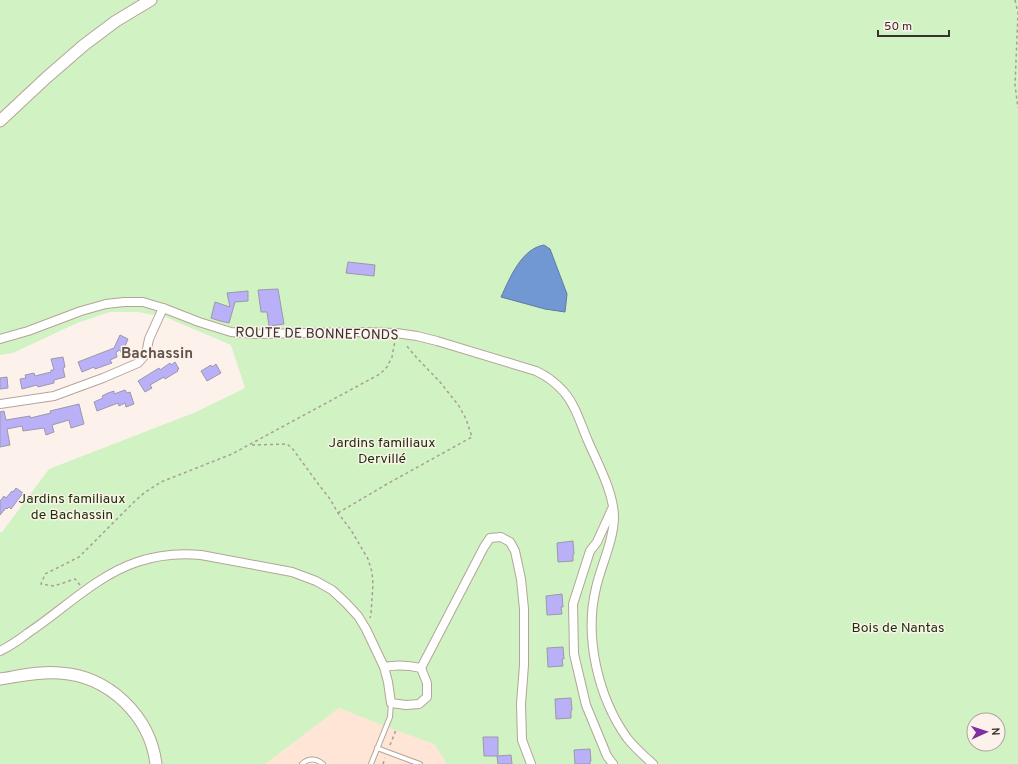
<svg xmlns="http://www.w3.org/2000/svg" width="1018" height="764" viewBox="0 0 1018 764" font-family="Overpass,sans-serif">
<rect width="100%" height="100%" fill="#fdf2eb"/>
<path fill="#ffe5d5" d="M339 708 392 729 434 744 447 764H265Z"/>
<path fill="#d1f2c2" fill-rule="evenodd" d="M0 0H1018V764H447L434 744 392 729 339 708 265 764H0V532H2L49 469 196 412 245 388 231 345 165 317 138 312H110L77 323 13 353 0 355ZM974 720H998V744H974Z"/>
<path fill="#7298d4" stroke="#6179a2" d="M544 245 550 249 567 294 565 312 545 309 501 297C510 278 521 249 544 245Z"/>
<g fill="#bab0f7" stroke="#9b99aa">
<path d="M348 262 375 265 374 276 346 273Z"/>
<path d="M278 289 284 324 269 326 267 312H261L258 290Z"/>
<path d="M248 291V301L235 302 229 323 220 321 211 318 215 302 230 307 227 293Z"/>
<path d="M120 335 128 339 122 354 120 350 116 352 117 357 110 360 112 363 95 369 94 367 82 372 78 362 114 348Z"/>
<path d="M63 357 65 367 63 368 65 377 54 380V383L38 387 37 385 22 389 20 379 26 378 25 375 34 373 35 376 51 372V370H54L51 359Z"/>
<path d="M175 362 179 369 177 370 178 371 165 379 164 377 150 385 152 388 145 392 138 381 159 368 160 370 170 363 171 365Z"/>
<path d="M216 364 221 373 207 381 201 371 211 365 212 367Z"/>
<path d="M7 377 8 388 0 389V378Z"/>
<path d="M125 390 127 393 130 392 134 404 126 407 125 403 119 406 118 403 97 411 94 402 103 398 102 396 108 393 114 391V394Z"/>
<path d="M79 404 84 424 71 428 69 420 52 425 54 432 46 435 44 428 23 431 22 426 7 429 10 445 0 447V412L4 411 6 420 30 416V418L51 413 50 411Z"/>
<path d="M16 488 23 493 11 509 9 507 7 509 6 508 0 515V501L4 496 6 498 12 491 13 492Z"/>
<path d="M573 541 574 554H573V561L558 562 557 543Z"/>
<path d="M562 594 563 607H561L562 614 547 615 546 596Z"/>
<path d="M563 647 564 659H562L563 666 548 667 547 648Z"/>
<path d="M571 698 572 710 571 711V718L556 719 555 699Z"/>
<path d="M483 737H498V756L511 755 512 764H498L497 756H484Z"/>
<path d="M590 749 591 761H590V764H575L574 750Z"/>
</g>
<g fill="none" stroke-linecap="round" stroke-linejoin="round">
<g stroke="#b5a499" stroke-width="6">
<g id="lane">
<path d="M377 748 420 764"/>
<path d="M302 764C308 758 316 758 323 764"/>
<path d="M371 764 390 717 391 703"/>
</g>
</g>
<g stroke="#b5a499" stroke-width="10">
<g id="street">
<path d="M0 339 28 331 81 311 106 304 124 302H143L163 308 199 322 231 332 256 334 361 332 396 333 417 336 437 341 536 371C547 376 556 383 564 392 576 406 581 425 588 441 598 464 614 493 614 518 613 543 601 565 596 588 584 637 598 697 627 738 635 748 644 756 653 764"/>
<path d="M0 404 54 396 103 378 138 363 146 354 149 339 163 308"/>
<path d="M612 509 597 542 590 551 573 604 574 654 586 705 607 756 613 764"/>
<path d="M0 651C10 646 19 640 28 633 64 609 96 576 137 562 158 555 179 553 201 555L292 572 316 581 332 590 346 603 358 616 366 629 384 667 388 682 391 703 406 705 419 704 427 697V683L421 668C408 665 398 664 384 667"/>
<path d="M421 668 484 547 490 538 501 537 510 542 515 551 521 579 524 609V665L521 704 522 740 531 764"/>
</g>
</g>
<g stroke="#b5a499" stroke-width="13">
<g id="secondary">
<path d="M0 121 46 78 84 45 116 21 151 0"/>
<path d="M0 679C20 676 41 671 60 673 109 676 150 716 156 764"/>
</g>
</g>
<g stroke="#a79e98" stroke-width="1.5" stroke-dasharray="3 3" stroke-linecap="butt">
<path d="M1015 0 1018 13 1015 85 1018 108"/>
<path d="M252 445 287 444 292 448 319 485 330 499 338 513 351 530 368 559 372 572 373 584 371 614 370 618"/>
<path d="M338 513 387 484 472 437 466 419 459 406 440 382 417 358 405 344"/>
<path d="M80 585 75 579 54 586 41 584 45 574 79 557 135 501 144 493 161 482 232 454 380 374 387 367 392 357 395 341"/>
<path d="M390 745 396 730"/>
<path d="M383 764 385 758"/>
</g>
<use href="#lane" stroke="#fff" stroke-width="4"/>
<use href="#street" stroke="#fff" stroke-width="8"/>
<use href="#secondary" stroke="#fff" stroke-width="11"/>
</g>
<g text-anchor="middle" stroke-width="3" stroke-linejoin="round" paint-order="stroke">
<g font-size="14" fill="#38312c" stroke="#fdf2eb">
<text transform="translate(317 333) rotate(1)" y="5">ROUTE DE BONNEFONDS</text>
</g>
<g font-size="14" fill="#163204" stroke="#fdf2eb">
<text x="382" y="447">Jardins familiaux<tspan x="382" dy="16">Dervillé</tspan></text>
<text x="72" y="503">Jardins familiaux<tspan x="72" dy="16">de Bachassin</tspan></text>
<text x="898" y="632">Bois de Nantas</text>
</g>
<g font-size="15" font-weight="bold" fill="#625349" stroke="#fdf2eb">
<text x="157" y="358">Bachassin</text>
</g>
</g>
<g transform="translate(986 732) rotate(87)"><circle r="19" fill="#fdf2eb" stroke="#aea59f"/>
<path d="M0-3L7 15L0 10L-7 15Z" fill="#802f9f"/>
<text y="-6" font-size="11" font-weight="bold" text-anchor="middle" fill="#38312c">N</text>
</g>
<path d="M878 30v6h71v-6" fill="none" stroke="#38312c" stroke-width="2"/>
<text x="884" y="30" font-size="12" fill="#38312c" stroke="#fdf2eb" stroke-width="3" paint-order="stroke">50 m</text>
</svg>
